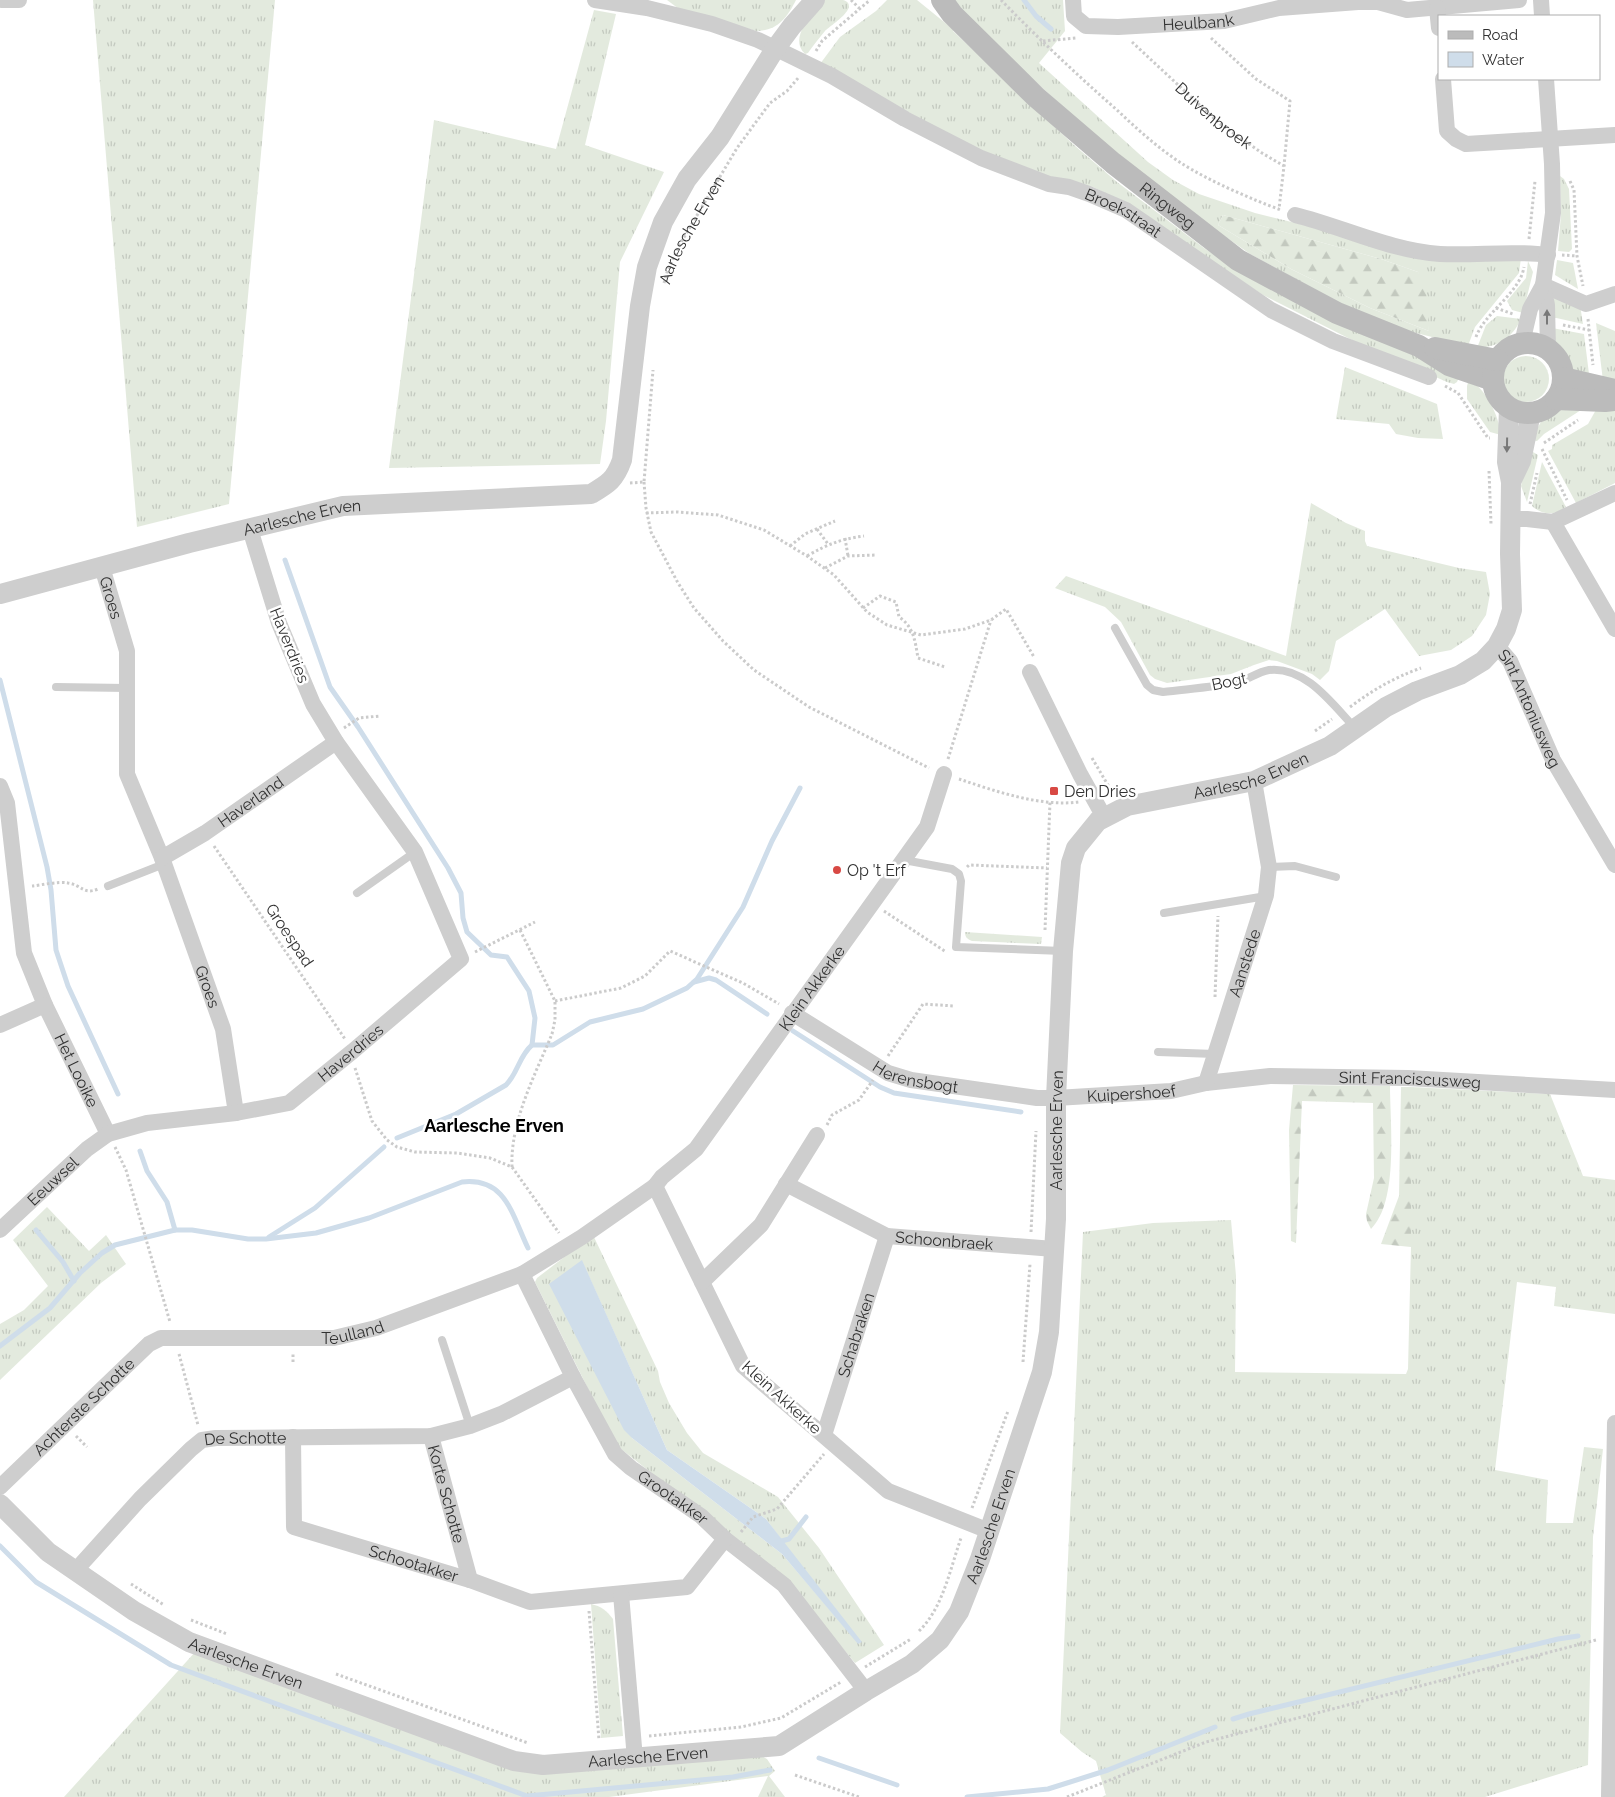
<svg xmlns="http://www.w3.org/2000/svg" width="1615" height="1797" viewBox="0 0 1615 1797" font-family="Raleway,sans-serif">
<defs>
<pattern id="grass-tufts" width="24" height="20" patternUnits="userSpaceOnUse" patternTransform="scale(1.25)"><rect width="24" height="20" fill="#e3eade"/><path d="M3 7l-1-3M5 7V3M7 7l1-3M15 17l-1-3M17 17v-4M19 17l1-3" fill="none" stroke="#c3c9bf"/></pattern>
<pattern id="forest-firs" width="22" height="20" patternUnits="userSpaceOnUse" patternTransform="scale(1.25)"><rect width="22" height="20" fill="#e3eade"/><path d="M5 1l3.5 6h-7zM16 11l3.5 6h-7z" fill="#c3c9bf"/></pattern>
</defs>
<rect width="100%" height="100%" fill="#fff"/>
<g fill="url(#grass-tufts)" fill-rule="evenodd">
<path d="M93 0H275L229 504 137 527Z"/>
<path d="M667 0H796C787 18 777 31 756 31L679 9Z"/>
<path d="M823 0C828 0 837 0 843 0 862 6 830 26 825 31 819 38 813 46 808 53L805 54C788 37 813 14 823 0Z"/>
<path d="M887 0H917L954 30 953 31 1074 145 1117 182 1204 248 1246 276 1460 375 1457 382 1454 384 1447 382 1356 342 1263 295 1116 198 1093 187 1063 181 992 158 820 64 840 37 876 11Z"/>
<path d="M951 0H1063L1065 31 1039 63 1148 162 1173 180 1199 194 1255 213 1345 235 1521 258 1519 273 1475 327 1468 346 1404 330 1343 305 1250 254 1200 219 1091 132 996 46ZM1223 215 1381 259 1418 272 1429 331 1370 308 1291 269 1218 225Z"/>
<path d="M594 10 616 14 585 145 664 172 620 262 606 421 600 464 389 468 434 120 556 149Z"/>
<path d="M1560 176 1564 179 1569 189 1572 249 1569 252 1558 251 1561 214Z"/>
<path d="M1557 260 1573 263 1578 289 1555 275Z"/>
<path d="M1528 261 1533 272 1523 313 1512 310 1507 301 1526 278Z"/>
<path d="M1554 296 1580 305 1583 324 1552 317Z"/>
<path d="M1497 316 1521 319C1512 338 1498 347 1477 348L1486 325Z"/>
<path d="M1596 323 1615 331V384L1603 381Z"/>
<path d="M1552 328 1584 334 1589 374C1584 373 1578 373 1574 370 1563 363 1554 340 1552 328Z"/>
<circle cx="1526" cy="379" r="23"/>
<path d="M1345 367 1437 404 1443 439 1418 438 1396 434 1389 424 1336 419Z"/>
<path d="M1469 379C1487 391 1498 414 1501 435L1490 432 1467 399V386Z"/>
<path d="M1597 408 1615 409V483L1576 503 1548 451 1552 449V445L1554 444 1588 424Z"/>
<path d="M1560 410H1581L1544 434 1537 441 1530 440 1541 422Z"/>
<path d="M1528 449 1538 455 1527 502 1521 486Z"/>
<path d="M1542 462 1566 507C1555 516 1542 515 1532 506Z"/>
<path d="M1311 503 1346 523 1365 531V541L1367 546 1459 568 1486 572 1490 594 1486 615 1472 636 1451 650 1419 656 1385 609 1336 641 1329 671 1320 680 1312 674 1304 671 1277 661 1269 660 1254 665 1231 674 1167 683 1155 679 1150 675 1121 622 1105 607 1055 588 1066 576 1286 656Z"/>
<path d="M965 932 1042 937 1041 944 972 941C967 939 965 937 965 932Z"/>
<path d="M1411 1087 1550 1094 1583 1176 1615 1180V1314L1554 1306 1556 1287 1517 1282 1495 1470 1548 1480 1546 1523H1573L1584 1447 1603 1449 1593 1537 1588 1765 1485 1797H1102L1106 1795 1096 1761 1082 1752 1060 1733 1083 1232 1153 1223 1231 1220 1236 1276 1235 1372 1406 1374 1408 1369 1411 1247Z"/>
<path d="M47 1207 89 1251 106 1235 126 1264 101 1283 0 1380V1324L24 1310 48 1286 13 1240Z"/>
<path d="M593 1235 658 1371 660 1382 669 1403 687 1433 703 1453 778 1497 819 1548 884 1645 855 1663 782 1576 616 1445 535 1282 537 1278ZM582 1261 667 1450 766 1519 859 1644 782 1554 632 1438Z"/>
<path d="M591 1604C601 1606 607 1611 613 1619L623 1736 601 1738Z"/>
<path d="M196 1651 498 1764 758 1754 767 1759 775 1771 769 1776 785 1797H758L768 1776 609 1797H64Z"/>
</g>
<g fill="url(#forest-firs)">
<path d="M1223 215 1381 259 1418 272 1426 287 1429 331 1370 308 1291 269 1218 225Z"/>
<path d="M1293 1085 1390 1086C1390 1123 1399 1202 1371 1229L1367 1221 1366 1214 1374 1178 1373 1103 1302 1101 1296 1243 1291 1241 1289 1130Z"/>
<path d="M1401 1087H1411V1247L1381 1244 1399 1196Z"/>
</g>
<path fill="#cfddea" d="M582 1260 667 1450 766 1519 862 1642 858 1644 782 1554 632 1438 624 1430 549 1284Z"/>
<g fill="none" stroke-linecap="round" stroke-linejoin="round">
<g stroke="#cfddea" stroke-width="5">
<path d="M1024 0 1036 16 1051 29"/>
<path d="M285 560 330 687 358 727 448 868 461 893 463 918 467 932 491 955 507 957 529 991 535 1018 532 1045"/>
<path d="M0 680 47 867 51 890 56 950 68 986 118 1094"/>
<path d="M694 982 709 978 716 980 767 1014"/>
<path d="M793 1031 880 1087 894 1093 1021 1112"/>
<path d="M397 1138 456 1114 506 1085C518 1073 519 1056 532 1045H553L590 1022 643 1009 687 988 697 979 743 907 772 841 800 788"/>
<path d="M140 1151 147 1171 167 1202 175 1230"/>
<path d="M36 1230 63 1262 74 1281"/>
<path d="M269 1237 315 1208 384 1147"/>
<path d="M0 1346 50 1308 80 1273 102 1253 115 1245 175 1230H192L248 1239H266L316 1233 369 1218 462 1182C506 1177 512 1215 528 1248"/>
<path d="M778 1542 789 1539 806 1517"/>
<path d="M0 1546 36 1582 171 1665 527 1796 733 1777 770 1770"/>
<path d="M1233 1719 1249 1714 1558 1639 1578 1636"/>
<path d="M819 1758 897 1785"/>
<path d="M967 1797 1048 1789 1108 1770 1215 1727"/>
</g>
<g stroke="#cbcbcb" stroke-width="3" stroke-dasharray="2.5 2.5" stroke-linecap="butt">
<path d="M851 0 859 8"/>
<path d="M1001 0C1038 38 1077 75 1117 110 1137 129 1158 148 1181 163 1209 181 1251 199 1281 210"/>
<path d="M1211 38 1256 79 1290 101 1284 166"/>
<path d="M1043 41 1076 38"/>
<path id="s1" d="M1132 42 1219 123 1262 153 1284 166 1279 209"/>
<path d="M816 51 822 41 870 0"/>
<path d="M1570 181 1574 190 1577 256 1583 286"/>
<path d="M1529 239 1535 181"/>
<path d="M1562 255 1577 256"/>
<path id="s2" d="M664 283 668 269 680 244 737 148 770 103 787 91 799 77"/>
<path d="M1496 308 1513 314"/>
<path d="M1588 319 1593 365"/>
<path d="M1563 325 1589 330"/>
<path d="M1476 337C1485 312 1520 293 1524 267"/>
<path d="M1445 386 1458 393 1488 438H1490"/>
<path d="M1544 443 1578 420"/>
<path d="M1542 449 1567 500"/>
<path d="M1489 471 1491 524"/>
<path d="M644 482 646 508 651 532 678 583 694 608 723 641 754 670 809 707 929 768"/>
<path d="M630 483 644 482 653 370"/>
<path d="M1530 504 1537 473"/>
<path d="M646 513 677 512 718 515 764 530 807 556 834 575 867 612 887 625 921 635 965 629 991 620 1006 609 1034 657"/>
<path d="M817 529 828 544"/>
<path d="M845 538 848 556"/>
<path d="M790 546 805 534 835 521"/>
<path d="M807 556C828 544 841 539 864 536"/>
<path d="M825 568 848 556 877 555"/>
<path d="M863 608 880 596 896 602 899 617C914 627 915 641 918 658L945 667"/>
<path d="M1350 707C1373 690 1393 678 1421 668"/>
<path d="M344 728 359 718 380 716"/>
<path d="M1315 731 1332 719"/>
<path d="M1092 758 1112 792"/>
<path d="M948 759 991 620"/>
<path d="M959 779C995 791 1040 807 1079 802"/>
<path d="M214 846 345 1039"/>
<path d="M967 867 969 865 1047 868"/>
<path d="M32 886C42 885 59 881 68 883 82 885 83 895 98 889"/>
<path d="M884 911 946 952"/>
<path d="M1045 930 1050 802"/>
<path d="M475 952 535 922"/>
<path d="M1215 997 1218 916"/>
<path d="M555 1001 621 988 645 976 670 951 743 983 779 1004"/>
<path d="M888 1056 923 1004 954 1006"/>
<path d="M355 1068 372 1121 387 1140 397 1147 415 1152 457 1153 490 1158 512 1167 559 1233"/>
<path d="M827 1125 832 1115 859 1100 873 1080"/>
<path d="M115 1147 126 1170 170 1322"/>
<path d="M512 1167C510 1122 535 1075 552 1034L555 1020V1001L520 930"/>
<path d="M1031 1232 1036 1131"/>
<path d="M179 1354 198 1425"/>
<path d="M293 1362V1353"/>
<path d="M1023 1362 1030 1264"/>
<path d="M76 1436 87 1447"/>
<path d="M972 1508 1008 1411"/>
<path d="M741 1532 753 1517 777 1509 824 1454"/>
<path d="M131 1584 164 1605"/>
<path d="M589 1611 599 1740"/>
<path d="M191 1620 227 1634"/>
<path d="M919 1631C943 1608 950 1569 961 1538"/>
<path d="M865 1667 911 1639"/>
<path d="M336 1674 528 1743"/>
<path d="M649 1736 741 1727 781 1718 841 1682"/>
<path d="M795 1775 859 1797"/>
<path d="M1067 1797 1206 1742 1596 1640"/>
</g>
<g stroke="#cecece" stroke-width="8">
<path d="M1115 628 1147 685 1153 690 1163 692C1188 689 1213 687 1236 683 1248 680 1257 672 1269 670 1306 666 1333 705 1355 728"/>
<path d="M56 687 127 688"/>
<path d="M904 860 952 869 959 874 961 881 956 947 1063 951"/>
<path d="M1269 867 1295 866 1336 877"/>
<path d="M108 886 164 864"/>
<path d="M357 893 415 852"/>
<path d="M1164 913 1266 896"/>
<path d="M1158 1052 1215 1054"/>
<path d="M442 1340 470 1426"/>
</g>
<g stroke="#cecece" stroke-width="16">
<path d="M2 0H19"/>
<path id="s3" d="M595 0 647 8 712 24 758 40 832 76 905 119 981 158 1049 184 1069 187 1089 194 1126 210 1271 310 1333 341 1429 377"/>
<path id="s4" d="M1073 0 1074 16 1086 26 1118 27 1224 21 1279 8 1358 2H1378L1407 10 1519 0"/>
<path d="M1541 0 1542 16"/>
<path d="M1437 8 1439 28"/>
<path d="M1443 79 1447 131 1456 139 1466 144 1615 135"/>
<path d="M1295 215C1343 227 1392 251 1440 254 1476 256 1512 250 1548 255"/>
<path d="M1543 285 1586 304 1615 294"/>
<path d="M1543 285 1547 305 1548 349"/>
<path d="M1522 343 1530 309 1543 285 1553 213 1552 164 1546 79"/>
<path d="M1510 519H1527L1553 522 1615 493"/>
<path d="M1553 522 1615 629"/>
<path id="s5" d="M102 567 127 651V774L162 858 223 1029 236 1113"/>
<path id="s6" d="M1497 646 1510 661 1553 760 1615 865"/>
<path d="M1030 672 1080 774 1104 817"/>
<path id="s7" d="M0 786 7 803 24 953 45 1005 108 1134"/>
<path id="s8" d="M162 858 205 833 336 742"/>
<path id="s9" d="M792 1013 888 1073 911 1080 1037 1098H1056L1171 1091 1206 1083 1270 1076 1408 1078 1615 1090"/>
<path d="M0 1025 45 1005"/>
<path id="s10" d="M1206 1083 1266 895 1269 867 1254 781"/>
<path id="s11" d="M786 1184 887 1236 1054 1249"/>
<path d="M655 1186 743 1366 888 1491 989 1531"/>
<path id="s12" d="M0 1230 87 1149 108 1134 147 1123 236 1113 289 1103 353 1051 461 959 415 852 336 742 313 704 279 623 250 529"/>
<path id="s13" d="M522 1274 573 1377 615 1454 631 1468 701 1516 725 1539 784 1585 866 1691"/>
<path d="M702 1282 761 1225 817 1135"/>
<path id="s14" d="M824 1435 887 1236"/>
<path id="s15" d="M431 1436 470 1580"/>
<path id="s16" d="M293 1437 294 1527 470 1580 530 1602 687 1587 725 1539"/>
<path id="s17" d="M0 1487 149 1344 161 1338H334L376 1328 522 1274 582 1237 655 1186 662 1177 696 1149 927 827 944 774"/>
<path id="s18" d="M75 1571 140 1499 191 1449 202 1440 216 1438 431 1436 470 1426 501 1414 573 1377"/>
<path d="M621 1594 635 1759"/>
<path d="M1609 1797 1615 1423"/>
</g>
<g stroke="#cecece" stroke-width="20">
<path d="M1511 482 1521 461 1531 413"/>
<path id="s19" d="M0 594 189 543 343 506 591 494C608 484 615 480 622 460L640 306 647 267 663 222 687 179 720 137 775 49 792 26 815 0"/>
<path id="s20" d="M0 1504 48 1552 134 1611 189 1642 514 1761 543 1765 779 1746 866 1691 912 1664 940 1640 959 1612 980 1559 1042 1372 1049 1332 1056 1219V1098L1063 951 1071 863 1076 848 1098 821 1127 806 1254 781 1330 746 1386 707 1417 691 1460 675 1483 661 1497 646 1506 629 1512 610 1510 554 1511 482 1507 462 1509 408"/>
</g>
<g stroke="#bbb" stroke-width="22">
<path id="s21" d="M942 0 952 14 1036 97 1113 163 1238 260 1337 313 1419 346 1449 365 1493 380"/>
<circle cx="1528" cy="378" r="35"/>
<path d="M1435 348 1497 360"/>
<path d="M1563 378 1615 390"/>
<path d="M1556 399 1605 401 1615 400"/>
</g>
</g>
<defs><path id="oneway-solid" d="M-6-.8H1V-3.2L6.5 0L1 3.2V.8H-6Z" transform="scale(1.25)"/></defs>
<g fill="#787878">
<use href="#oneway-solid" transform="translate(1547 317) rotate(-90)"/>
<use href="#oneway-solid" transform="translate(1507 445) rotate(91)"/>
</g>
<g fill="#d84944" stroke="#fff" stroke-width="2">
<rect x="1049" y="786" width="10" height="10" rx="2.5"/>
<circle cx="837" cy="870" r="5"/>
</g>
<g text-anchor="middle" stroke-width="5" stroke-linejoin="round" paint-order="stroke">
<g font-size="16" fill="#313131" stroke="#fff">
<text dy="6" stroke="none"><textPath href="#s4" startOffset="144">Heulbank</textPath></text>
<text dy="6" stroke="none"><textPath href="#s1" startOffset="110">Duivenbroek</textPath></text>
<text dy="6" stroke="none"><textPath href="#s21" startOffset="306">Ringweg</textPath></text>
<text dy="6" stroke="none"><textPath href="#s3" startOffset="574">Broekstraat</textPath></text>
<text dy="6" stroke="none"><textPath href="#s2" startOffset="60">Aarlesche Erven</textPath></text>
<text dy="6" stroke="none"><textPath href="#s19" startOffset="312">Aarlesche Erven</textPath></text>
<text dy="6" stroke="none"><textPath href="#s5" startOffset="32">Groes</textPath></text>
<text transform="translate(290 645) rotate(68)" y="6">Haverdries</text>
<text transform="translate(1229 681) rotate(-12)" y="6">Bogt</text>
<text dy="6" stroke="none"><textPath href="#s6" startOffset="71">Sint Antoniusweg</textPath></text>
<text dy="6" stroke="none"><textPath href="#s20" startOffset="2050">Aarlesche Erven</textPath></text>
<text dy="6" stroke="none"><textPath href="#s8" startOffset="105">Haverland</textPath></text>
<text transform="translate(290 935) rotate(56)" y="6">Groespad</text>
<text dy="6" stroke="none"><textPath href="#s10" startOffset="126">Aanstede</textPath></text>
<text dy="6" stroke="none"><textPath href="#s5" startOffset="438">Groes</textPath></text>
<text dy="6" stroke="none"><textPath href="#s17" startOffset="1005">Klein Akkerke</textPath></text>
<text dy="6" stroke="none"><textPath href="#s12" startOffset="408">Haverdries</textPath></text>
<text dy="6" stroke="none"><textPath href="#s7" startOffset="298">Het Looike</textPath></text>
<text dy="6" stroke="none"><textPath href="#s9" startOffset="141">Herensbogt</textPath></text>
<text dy="6" stroke="none"><textPath href="#s9" startOffset="639">Sint Franciscusweg</textPath></text>
<text dy="6" stroke="none"><textPath href="#s9" startOffset="359">Kuipershoef</textPath></text>
<text dy="6" stroke="none"><textPath href="#s20" startOffset="1571">Aarlesche Erven</textPath></text>
<text dy="6" stroke="none"><textPath href="#s12" startOffset="72">Eeuwsel</textPath></text>
<text dy="6" stroke="none"><textPath href="#s11" startOffset="171">Schoonbraek</textPath></text>
<text dy="6" stroke="none"><textPath href="#s17" startOffset="412">Teulland</textPath></text>
<text dy="6" stroke="none"><textPath href="#s14" startOffset="105">Schabraken</textPath></text>
<text transform="translate(782 1397) rotate(42)" y="6">Klein Akkerke</text>
<text dy="6" stroke="none"><textPath href="#s17" startOffset="116">Achterste Schotte</textPath></text>
<text dy="6" stroke="none"><textPath href="#s18" startOffset="226">De Schotte</textPath></text>
<text dy="6" stroke="none"><textPath href="#s15" startOffset="60">Korte Schotte</textPath></text>
<text dy="6" stroke="none"><textPath href="#s13" startOffset="275">Grootakker</textPath></text>
<text dy="6" stroke="none"><textPath href="#s20" startOffset="1166">Aarlesche Erven</textPath></text>
<text dy="6" stroke="none"><textPath href="#s16" startOffset="215">Schootakker</textPath></text>
<text dy="6" stroke="none"><textPath href="#s20" startOffset="296">Aarlesche Erven</textPath></text>
<text dy="6" stroke="none"><textPath href="#s20" startOffset="716">Aarlesche Erven</textPath></text>
</g>
<g font-size="16" fill="#313131" stroke="#fff" text-anchor="start">
<text x="1064" y="797">Den Dries</text>
<text x="847" y="876">Op 't Erf</text>
</g>
<g font-size="18" font-weight="bold" fill="#000" stroke="#fff">
<text x="494" y="1132">Aarlesche Erven</text>
</g>
</g>
<rect x="1438" y="15" width="162" height="65" fill="#ffffff" stroke="#adadad"/>
<rect x="1448" y="31" width="25" height="8" fill="#bbbbbb" stroke="#adadad"/>
<text x="1482" y="40" font-size="15" fill="#313131">Road</text>
<rect x="1448" y="52" width="25" height="15" fill="#cfddea" stroke="#adadad"/>
<text x="1482" y="65" font-size="15" fill="#313131">Water</text>
</svg>
